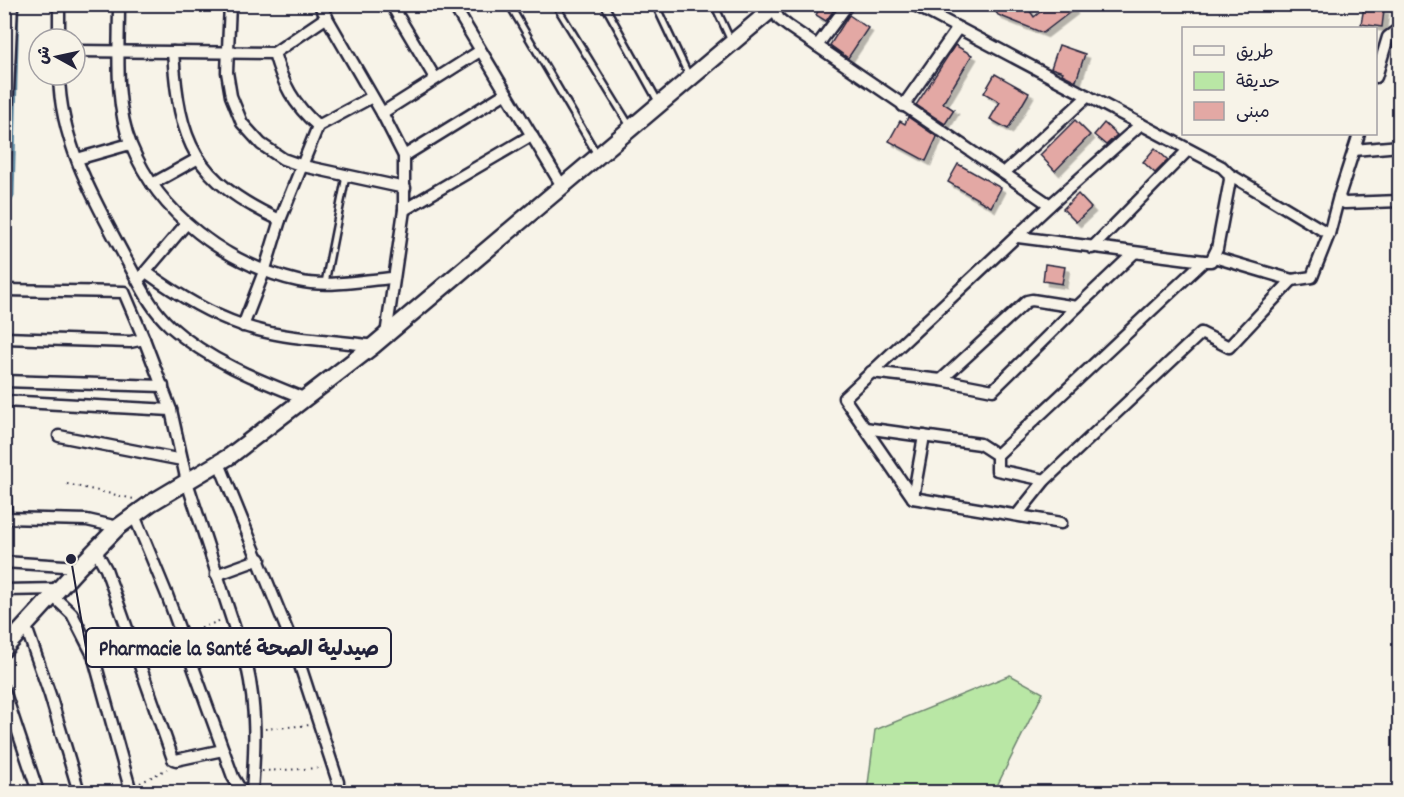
<svg xmlns="http://www.w3.org/2000/svg" width="1404" height="797" viewBox="0 0 1404 797" font-family="Dekko,'Playpen Sans Arabic',sans-serif">
<defs>
<filter id="shadow"><feDropShadow dx="4.5" dy="4.5" stdDeviation="0" flood-color="#0004"/></filter>
</defs>
<rect width="100%" height="100%" fill="#f7f3e8"/>
<filter id="ink" filterUnits="userSpaceOnUse"><feTurbulence type="fractalNoise" baseFrequency=".0167" numOctaves="2"/><feDisplacementMap in="SourceGraphic" scale="12" xChannelSelector="R" yChannelSelector="G"/><feConvolveMatrix kernelMatrix="1 2 1 2 8 2 1 2 1" color-interpolation-filters="sRGB"/></filter>
<g filter="url(#ink)">
<path fill="#b9e7a5" stroke="#6e8470" stroke-width="1.5" d="M1010 675 1043 693 994 792H867L875 730Z"/>
<g fill="none" stroke-linecap="round" stroke-linejoin="round">
<path stroke="#5d87a1" stroke-width="3" d="M4 215 13 196 18 4"/>
</g>
<g fill="#e3a8a4" stroke="#22223b" stroke-width="1.5" filter="url(#shadow)">
<path d="M822 4H838L826 21 816 15Z"/>
<path d="M990 4H1025L1034 17 1050 4H1068L1073 10 1043 33 998 15Z"/>
<path d="M1364 7 1384 10 1382 27 1361 24Z"/>
<path d="M849 15 868 28 848 58 830 45Z"/>
<path d="M955 45 972 55 943 103 954 110 945 124 916 105Z"/>
<path d="M1059 45 1085 54 1076 81 1062 74 1063 72 1051 68Z"/>
<path d="M995 74 1029 93 1008 129 990 119 1000 102 984 93Z"/>
<path d="M908 117 937 137 926 161 889 141 900 121 905 124Z"/>
<path d="M1075 120 1090 135 1055 171 1040 155Z"/>
<path d="M1104 123 1117 135 1106 145 1094 135Z"/>
<path d="M1155 148 1168 160 1155 173 1143 162Z"/>
<path d="M958 164 1001 188 991 207 948 182Z"/>
<path d="M1078 194 1091 208 1076 222 1063 209Z"/>
<path d="M1045 264 1065 267 1062 284 1043 281Z"/>
</g>
<g fill="none" stroke-linecap="round" stroke-linejoin="round">
<g stroke="#22223b" stroke-width="10">
<g id="lane">
<path d="M509 4 598 156"/>
<path d="M555 4 630 126"/>
<path d="M604 4 659 103"/>
<path d="M655 4 689 76"/>
<path d="M714 4 731 41"/>
<path d="M325 283 346 176"/>
</g>
</g>
<g stroke="#22223b" stroke-width="15">
<g id="street">
<path d="M119 4C119 48 114 104 131 145 159 214 226 264 298 281 328 288 363 280 393 278"/>
<path d="M230 4 227 72 231 96 242 123 261 144 283 159 303 166 405 188"/>
<path d="M319 4 382 113 404 156V210L386 335"/>
<path d="M391 4 435 78"/>
<path d="M453 4 562 186"/>
<path d="M771 4 779 19 788 26 1050 205"/>
<path d="M913 4 1222 167 1229 174 1329 234"/>
<path d="M59 39V4"/>
<path d="M817 46 848 4"/>
<path d="M75 51 274 53 327 17"/>
<path d="M173 52C179 143 194 180 280 220"/>
<path d="M274 53C283 84 293 104 318 126L372 97"/>
<path d="M59 75C60 143 96 203 127 261 140 284 150 308 170 326 209 361 258 380 306 399"/>
<path d="M1376 77 1388 37 1400 28"/>
<path d="M903 106 958 28"/>
<path d="M382 113 480 51"/>
<path d="M1359 134 1339 196 1341 201 1345 203 1400 201"/>
<path d="M1354 150 1400 146"/>
<path d="M404 156 506 93"/>
<path d="M77 159 130 144"/>
<path d="M1005 172 1088 96"/>
<path d="M4 176 12 4"/>
<path d="M152 184 197 159"/>
<path d="M404 210 532 135"/>
<path d="M1018 237 1204 261H1211L1217 249 1230 180 1229 174"/>
<path d="M1092 248 1188 150"/>
<path d="M1214 257 1292 280 1312 277 1329 234 1339 196"/>
<path d="M146 272C175 293 207 313 242 325 283 340 330 339 373 346"/>
<path d="M141 277 186 224"/>
<path d="M4 290 124 292 144 339"/>
<path d="M243 326 265 269 280 220 318 126"/>
<path d="M4 338 130 342 144 339 171 410 187 482 247 666C257 710 255 748 252 792"/>
<path d="M871 372 941 380 993 390 1077 307 1134 253"/>
<path d="M941 380 1027 301 1032 300 1077 307"/>
<path d="M4 381 163 386"/>
<path d="M4 401 171 410"/>
<path d="M865 428 980 444 997 455"/>
<path d="M59 436 182 460"/>
<path d="M219 463 295 650 338 782 337 792"/>
<path d="M1045 480 997 470V455L1204 261"/>
<path d="M4 485 6 518"/>
<path d="M913 498 924 436"/>
<path d="M134 515 167 595 233 777 242 792"/>
<path d="M1017 515 1045 480 1201 333 1229 347 1292 280"/>
<path d="M4 518 87 520 118 527"/>
<path d="M1061 523 913 498 844 398 1050 205 1141 124"/>
<path d="M95 549 106 569 173 759 176 760 223 750"/>
<path d="M4 562 79 567"/>
<path d="M216 575 260 559"/>
<path d="M4 590 59 589"/>
<path d="M53 596 72 614 93 655 131 792"/>
<path d="M26 627 50 695 79 792"/>
<path d="M4 690 38 792"/>
</g>
</g>
<g stroke="#22223b" stroke-width="20">
<path id="secondary" d="M4 649 79 567 118 527 151 503 230 456 373 346 778 4"/>
</g>
<g stroke="#22223b" stroke-width="2" stroke-dasharray="1.5 4.5" stroke-linecap="butt">
<path d="M67 484 134 499"/>
<path d="M190 633 221 620"/>
<path d="M265 729 310 725"/>
<path d="M262 771 322 768"/>
<path d="M140 783 167 769"/>
</g>
<use href="#lane" stroke="#f7f3e8" stroke-width="5"/>
<use href="#street" stroke="#f7f3e8" stroke-width="10"/>
<use href="#secondary" stroke="#f7f3e8" stroke-width="15"/>
</g>
</g>
<path fill="none" stroke="#22223b" stroke-width="2" d="M71 559L86 648"/>
<circle fill="#22223b" stroke="#f7f3e8" stroke-width="2" cx="71" cy="559" r="6"/>
<rect fill="#f7f3e8" stroke="#22223b" stroke-width="2" x="86" y="628" width="305" height="39" rx="6"/>
<g font-size="21" text-anchor="middle" font-weight="bold" fill="#22223b">
<text x="239" y="655">Pharmacie la Santé صيدلية الصحة</text>
</g>
<rect width="1404" height="797" fill="none" stroke="#f7f3e8" stroke-width="24"/>
<rect x="12" y="12" width="1380" height="773" fill="none" stroke="#22223b" stroke-width="2" filter="url(#ink)"/>
<rect x="1182" y="27" width="195" height="108" fill="#f7f3e8" stroke="#a29fa3" stroke-width="1.5"/>
<rect x="1194" y="46" width="30" height="9" fill="#f7f3e8" stroke="#a29fa3" stroke-width="1.5"/>
<text x="1236" y="57" font-size="18" fill="#22223b">طريق</text>
<rect x="1194" y="72" width="30" height="18" fill="#b9e7a5" stroke="#a29fa3" stroke-width="1.5"/>
<text x="1236" y="87" font-size="18" fill="#22223b">حديقة</text>
<rect x="1194" y="102" width="30" height="18" fill="#e3a8a4" stroke="#a29fa3" stroke-width="1.5"/>
<text x="1236" y="117" font-size="18" fill="#22223b">مبنى</text>
<g transform="translate(57 57) rotate(278)"><circle r="28" fill="#f7f3e8" stroke="#a29fa3" stroke-width="1.5"/>
<path d="M0-4.5L10 22L0 15L-10 22Z" fill="#22223b"/>
<text y="-9" font-size="16" font-weight="bold" text-anchor="middle" fill="#22223b">ش</text>
</g>
</svg>
